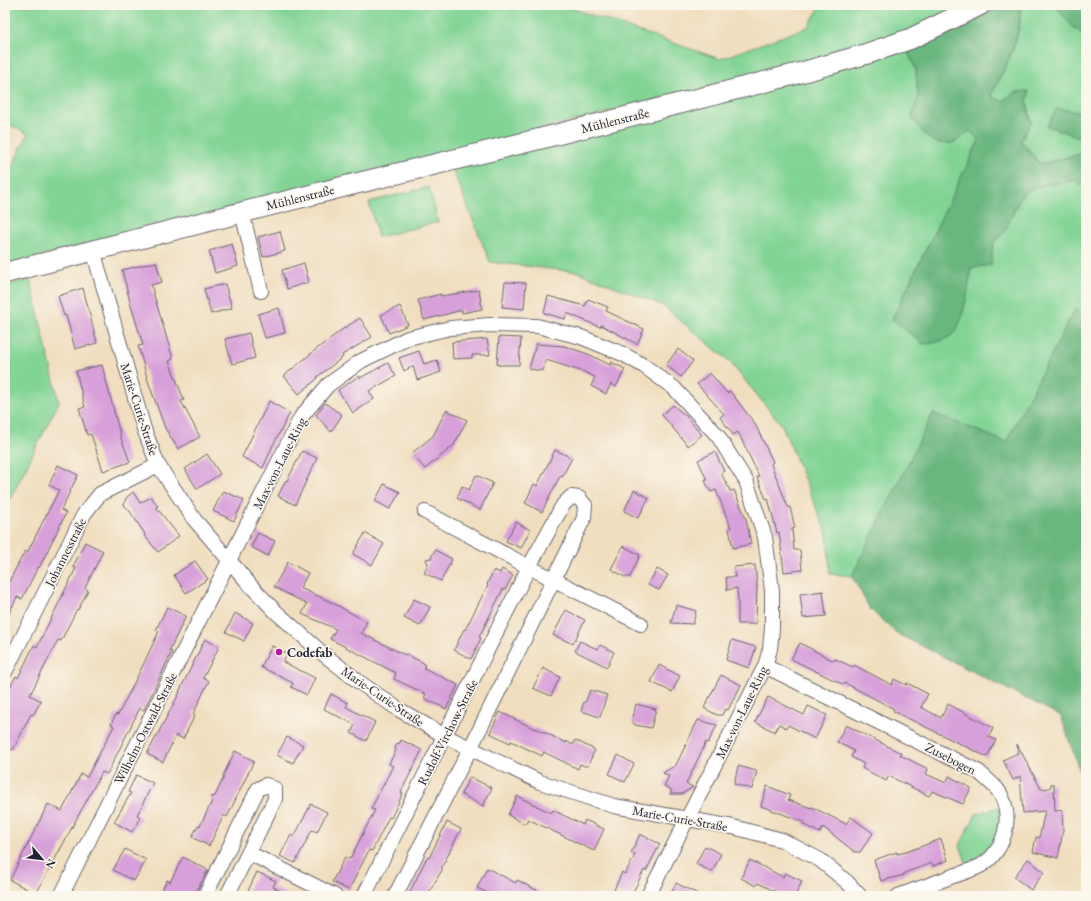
<svg xmlns="http://www.w3.org/2000/svg" width="1091" height="901" viewBox="0 0 1091 901" font-family="'EB Garamond',serif">
<rect width="100%" height="100%" fill="#fbf7ec"/>
<filter id="ink" filterUnits="userSpaceOnUse"><feTurbulence type="fractalNoise" baseFrequency=".025" numOctaves="2"/><feDisplacementMap in="SourceGraphic" scale="8" xChannelSelector="R" yChannelSelector="G"/><feConvolveMatrix kernelMatrix="1 2 1 2 8 2 1 2 1" color-interpolation-filters="sRGB"/></filter>
<filter id="wash" filterUnits="userSpaceOnUse"><feTurbulence type="fractalNoise" baseFrequency=".012" numOctaves="4" result="noise"/><feDisplacementMap in="SourceGraphic" scale="16" xChannelSelector="R" yChannelSelector="G"/><feGaussianBlur stdDeviation="0.9" result="paint"/><feColorMatrix in="noise" values="0 0 0 0 0 0 0 0 0 0 0 0 0 0 0 0 0 1.4 0 .05"/><feComposite in="paint" operator="in"/></filter>
<g filter="url(#wash)">
<rect width="100%" height="100%" fill="#f0debf"/>
<g fill="#82d495" stroke="#527b68">
<path d="M5 5H562L720 59 808 27 821 5H967L913 30 828 57 5 265V181L28 134 5 123Z"/>
<path d="M998 5H1006L908 52 916 70 918 97 912 117 970 131 980 140 892 319 969 283 971 267 991 265 993 244 1005 231 1022 194 1039 186 1075 180 1081 185 1086 184V315L1075 310 1006 442 933 414 852 576 830 574 827 534 782 425 728 360 662 305 578 272 490 262 452 168 898 53Z"/>
<path d="M1019 5H1055L1072 26 1086 36V116L1077 112 1047 126 1086 139V156L1084 153 1040 164 1021 141 1031 123 1029 109 1027 104 1015 92 1002 101 991 96C1002 75 1027 28 1019 5Z"/>
<path d="M429 187 438 222 378 237 369 202Z"/>
<path d="M30 279 59 402 5 509V286Z"/>
<path d="M999 807 1001 822 994 843 983 857 967 865 960 845 976 814Z"/>
</g>
<g fill="#69b67e" stroke="#466c5c">
<path d="M1006 5H1019C1021 11 1020 17 1019 23 1016 50 1002 72 991 96L1002 101 1015 92 1029 91 1027 104 1031 123 1021 141 1040 164 1085 153 1086 156V184L1081 185 1075 180 1039 186 1022 194 1005 231 993 244 991 265 971 268C970 281 963 325 954 333 945 342 934 343 923 344L892 319 979 140 970 131C965 134 958 142 951 143 930 147 922 132 912 117L918 97 916 70 908 52Z"/>
<path d="M1055 5H1086V36L1072 26Z"/>
<path d="M1057 108 1077 112 1086 116V139L1047 126Z"/>
<path d="M1075 309 1086 315V790L1061 716 896 633 870 609 852 576 933 413 1006 442Z"/>
</g>
<g id="blocks">
<g fill="#d8a0da">
<path d="M280 231 285 251 263 257 258 237Z"/>
<path d="M232 244 238 266 215 273 209 251Z"/>
<path d="M156 262 162 282 151 285 173 359 169 361 184 400 181 401 200 437 178 449 165 428 149 384 138 346 143 345 132 309 122 270Z"/>
<path d="M304 263 309 282 287 289 282 270Z"/>
<path d="M505 282 526 283 524 309 502 307Z"/>
<path d="M225 284 232 308 211 314 204 289Z"/>
<path d="M83 288 97 343 75 349 66 315 64 316 58 296Z"/>
<path d="M479 290 482 309 462 313V310L424 320 418 300 441 294V296Z"/>
<path d="M548 296 585 306 588 299 608 307 606 311 644 329 637 344 601 325 600 327 567 313 565 319 544 313Z"/>
<path d="M400 306 408 325 389 333 381 315Z"/>
<path d="M279 308 285 333 265 338 258 314Z"/>
<path d="M360 318 372 337 342 355 343 357 317 377 318 378 299 394 284 376 314 351 340 331Z"/>
<path d="M249 333 255 358 232 364 225 339Z"/>
<path d="M499 337 521 338 519 365H497Z"/>
<path d="M487 339 490 355H472V358L453 359 452 342Z"/>
<path d="M536 344 564 346 588 354 610 365 611 362 625 369 616 387 611 384 606 394 591 386 595 377 584 372 546 360V362H545L543 371 529 369Z"/>
<path d="M678 349 693 361 681 377 666 365Z"/>
<path d="M419 351 424 364 437 360 441 372 417 380 413 366 404 371 399 358Z"/>
<path d="M388 363 396 376 369 391 374 399 353 413 338 390 359 376 360 378Z"/>
<path d="M102 365 121 438 130 462 103 471 91 434 87 435 79 408 85 407 76 371Z"/>
<path d="M710 373 727 393 730 391 755 424 773 462 771 464 788 507H790L795 528 792 529 794 550H800L802 570 784 572 779 532 777 533 768 498 766 499 757 477 759 476 738 432 733 435 720 417 724 414 697 384Z"/>
<path d="M269 401 290 413 273 445 263 468 242 457Z"/>
<path d="M325 403 342 415 331 432 316 415Z"/>
<path d="M673 405 687 417 702 435 688 446 662 415Z"/>
<path d="M446 410 467 420 454 445 425 469 412 453 433 436Z"/>
<path d="M555 450 572 458 562 477 560 476 542 512 525 503 534 484 537 486Z"/>
<path d="M302 451 317 458 295 505 278 496 286 480 287 481Z"/>
<path d="M715 452 724 471 721 473 730 491 734 490 746 519 751 544 733 548 729 529 731 528 716 490 711 492 705 481 707 480 698 460Z"/>
<path d="M207 454 220 474 197 489 185 469Z"/>
<path d="M58 465 78 475 61 510 66 513 39 568 38 567 22 599 17 597 5 622V589L25 551 27 553 59 490 49 485Z"/>
<path d="M476 475 493 483 480 510 457 498 462 486 469 490Z"/>
<path d="M384 484 400 492 390 509 375 501Z"/>
<path d="M634 490 649 498 638 518 624 511Z"/>
<path d="M223 491 244 500 234 521 213 511Z"/>
<path d="M133 492 140 503 151 497 158 506 156 507 179 536 158 552 144 535 145 534 129 510 124 505 126 498Z"/>
<path d="M516 522 530 530 521 548 506 541Z"/>
<path d="M258 533 275 541 268 556 251 547Z"/>
<path d="M365 533 384 544 372 565 353 554Z"/>
<path d="M85 542 103 551 85 588 88 590 78 610 77 609 61 641 58 640 30 695 41 701 33 715 31 714 13 750 5 746V696L16 676 18 678 34 645 37 647 76 568 73 567Z"/>
<path d="M623 546 640 555 630 577H625L611 569Z"/>
<path d="M435 550 452 559 441 581 424 573 428 564 426 559 431 558Z"/>
<path d="M195 561 208 579 186 593 174 575Z"/>
<path d="M288 562 308 573 300 588 333 603 367 622 361 633 405 655 406 654 425 664 424 668 458 685 446 709 424 698 426 694 394 679 396 673 330 639 336 629 302 614 307 604 274 587Z"/>
<path d="M755 565 757 585 756 624H738V600L737 588 727 590 726 577H735L734 567Z"/>
<path d="M502 569 513 575 505 590 503 589 479 637 481 638 471 659 454 650 464 629 465 630 488 585 487 584 494 570 500 573Z"/>
<path d="M657 569 668 575 659 590 648 585Z"/>
<path d="M823 591 826 616 803 618 800 594Z"/>
<path d="M414 599 430 607 420 626 404 618Z"/>
<path d="M676 605 696 611 693 624 671 623Z"/>
<path d="M167 607 186 616 169 651 172 652 144 710 140 708 107 774 102 772 36 894 10 880 48 804 62 811 81 774 87 777 114 726 111 724 116 714 118 715 144 663 159 631 156 630Z"/>
<path d="M566 610 585 620 573 644 553 635Z"/>
<path d="M235 613 253 623 244 641 226 632Z"/>
<path d="M205 639 219 647 203 678 209 681 193 714 195 715 183 739 176 735 163 762 147 754 180 692H179Z"/>
<path d="M732 640 756 647 749 668 726 660Z"/>
<path d="M580 641 595 648 598 649 600 645 614 652 607 667 575 651Z"/>
<path d="M800 643 834 661 835 659 853 667 854 665 892 685 894 679 906 685 907 683 928 694 921 707 941 718 948 704 993 728 989 737 996 740 987 757 893 711 894 709 845 683 844 685 791 659Z"/>
<path d="M272 646 287 654 283 662 315 678 307 695 291 687 293 683 261 667Z"/>
<path d="M659 665 680 676 672 692 651 682Z"/>
<path d="M543 668 560 677 551 696 533 688Z"/>
<path d="M721 675 741 685 728 710 725 709 722 715H717L704 708Z"/>
<path d="M590 690 607 695 600 717 581 711 584 702 586 701Z"/>
<path d="M331 694 348 703 346 707 375 722 366 741 351 733 355 725 324 709Z"/>
<path d="M768 697 804 715 808 706 827 715 815 739 788 725 786 728 779 724 775 732 755 722Z"/>
<path d="M636 704 656 709 651 728 635 725 632 721Z"/>
<path d="M500 712 535 729 536 728 566 743V741L573 745 575 740 595 750 587 767 580 764 578 769 544 752 542 756 511 741 510 743 490 733Z"/>
<path d="M698 720 717 725 708 743 706 742 686 784 693 787 682 794H670L672 790 664 786 669 776 663 773 676 765Z"/>
<path d="M846 725 901 753 900 755 928 769 926 774 946 783 949 776 971 788 963 804 932 791 929 796 889 776 886 781 862 768 864 764 851 757 854 751 837 742Z"/>
<path d="M287 737 303 745 293 763 277 755Z"/>
<path d="M401 740 422 750 401 792 403 793 391 818 389 817 372 851 369 850 349 890 332 882 345 857 350 859 375 810 371 809 393 766 389 764 396 750 395 748 397 744 400 743Z"/>
<path d="M1017 744 1041 789 1050 788 1051 784H1054L1055 811 1062 810 1063 831 1058 858 1033 852 1036 837 1039 838 1045 811 1023 813 1020 776 1013 780 1003 760 1018 753Z"/>
<path d="M235 751 254 761 230 811 227 817 224 815 209 846 192 837 198 825 200 826 212 801 211 797 215 796 224 777 223 776Z"/>
<path d="M618 755 634 764 625 782 609 774Z"/>
<path d="M738 766 757 771 752 789 734 784Z"/>
<path d="M136 775 153 783 137 815 141 818 132 832 114 822 131 793 128 792Z"/>
<path d="M470 777 492 788 483 806 461 794Z"/>
<path d="M767 786 790 795 788 800 811 808 812 807 846 824 851 817 873 833 860 852H855L823 827 820 833 803 824 804 822 761 806Z"/>
<path d="M517 796 551 813 553 810 583 825 585 820 604 829 594 851 528 819 525 824 508 815Z"/>
<path d="M311 804 327 812 317 832 312 830 295 863 280 856 291 835 294 837Z"/>
<path d="M447 822 461 829 442 867V870L427 896H408L427 857 429 858Z"/>
<path d="M640 834 660 844 646 871 644 870 631 896H626L614 890 622 872 625 874 635 855 631 853Z"/>
<path d="M941 839 948 860 933 866 932 863 904 873V875L881 881 874 860 897 852V854L906 852Z"/>
<path d="M705 846 721 854 712 872 696 864Z"/>
<path d="M125 849 146 860 134 881 113 870Z"/>
<path d="M183 857 208 870 194 896H159L167 880 170 882Z"/>
<path d="M1028 859 1044 872 1031 890 1014 877Z"/>
<path d="M750 860 783 877 785 873 802 881 795 896H784L758 883 756 886 741 878Z"/>
<path d="M487 868 516 883 517 880 548 896H494L477 888Z"/>
<path d="M257 872 276 881 273 887 291 896H254L247 893Z"/>
<path d="M676 883 702 896H670Z"/>
</g>
</g>
</g>
<g filter="url(#ink)">
<use href="#blocks" fill-opacity="0" stroke="#6a6469" stroke-width="1"/>
<g fill="none" stroke-linecap="round" stroke-linejoin="round">
<g stroke="#6a6469" stroke-width="16">
<g id="street">
<path d="M242 212 261 291"/>
<path d="M93 250 144 429 158 465 194 519 251 586 275 611 322 653 359 682 398 709 445 736 540 782 614 806 733 827 782 840 820 860 847 882 860 896"/>
<path d="M425 512 529 567 641 624"/>
<path d="M765 666 979 772C985 778 992 783 997 789 1015 812 1006 850 982 865 973 870 963 873 953 876 935 883 917 889 898 896"/>
<path d="M5 672 84 514 100 494 158 465"/>
<path d="M249 853 335 896"/>
<path d="M61 896 301 417 328 385 361 361 408 338 450 328 490 325 537 326 581 337 623 354 644 366 674 388 718 436 746 481 765 537 772 590V628L770 649 765 666 648 896"/>
<path d="M205 896 258 789 266 785 275 789V799L227 896"/>
<path d="M364 896 529 567 563 505 571 497 579 498 585 505 584 518 470 749 395 896"/>
</g>
</g>
<g stroke="#6a6469" stroke-width="22">
<path id="secondary" d="M5 273 342 187 539 139 796 74 866 54 910 39 980 5"/>
</g>
<use href="#street" stroke="#fff" stroke-width="14"/>
<use href="#secondary" stroke="#fff" stroke-width="20"/>
</g>
</g>
<circle fill="#b5179e" stroke="#fbf7ec" stroke-width="1.5" cx="279" cy="652" r="4"/>
<g text-anchor="middle" stroke-width="3.5" stroke-linejoin="round" paint-order="stroke">
<g font-size="13" fill="#22223b" stroke="#fbf7ec">
<text transform="translate(615 120) rotate(-14)" y="5">Mühlenstraße</text>
<text transform="translate(300 197) rotate(-14)" y="5">Mühlenstraße</text>
<text transform="translate(140 409) rotate(72)" y="5">Marie-Curie-Straße</text>
<text transform="translate(279 463) rotate(-63)" y="5">Max-von-Laue-Ring</text>
<text transform="translate(65 552) rotate(-63)" y="5">Johannesstraße</text>
<text transform="translate(383 696) rotate(34)" y="5">Marie-Curie-Straße</text>
<text transform="translate(741 712) rotate(-64)" y="5">Max-von-Laue-Ring</text>
<text transform="translate(145 728) rotate(-63)" y="5">Wilhelm-Ostwald-Straße</text>
<text transform="translate(447 732) rotate(-63)" y="5">Rudolf-Virchow-Straße</text>
<text transform="translate(951 758) rotate(27)" y="5">Zusebogen</text>
<text transform="translate(680 818) rotate(10)" y="5">Marie-Curie-Straße</text>
</g>
<g font-size="13" font-weight="bold" fill="#22223b" stroke="#fbf7ec" text-anchor="start">
<text x="287" y="657">Codefab</text>
</g>
</g>
<rect width="1091" height="901" fill="none" stroke="#fbf7ec" stroke-width="20"/>
<g transform="translate(42 859) rotate(118)" stroke="#fbf7ec" stroke-width="3" paint-order="stroke">
<path d="M0-3L7 15L0 10L-7 15Z" fill="#22223b"/>
<text y="-6" font-size="11" font-weight="bold" text-anchor="middle" fill="#22223b">N</text>
</g>
</svg>
